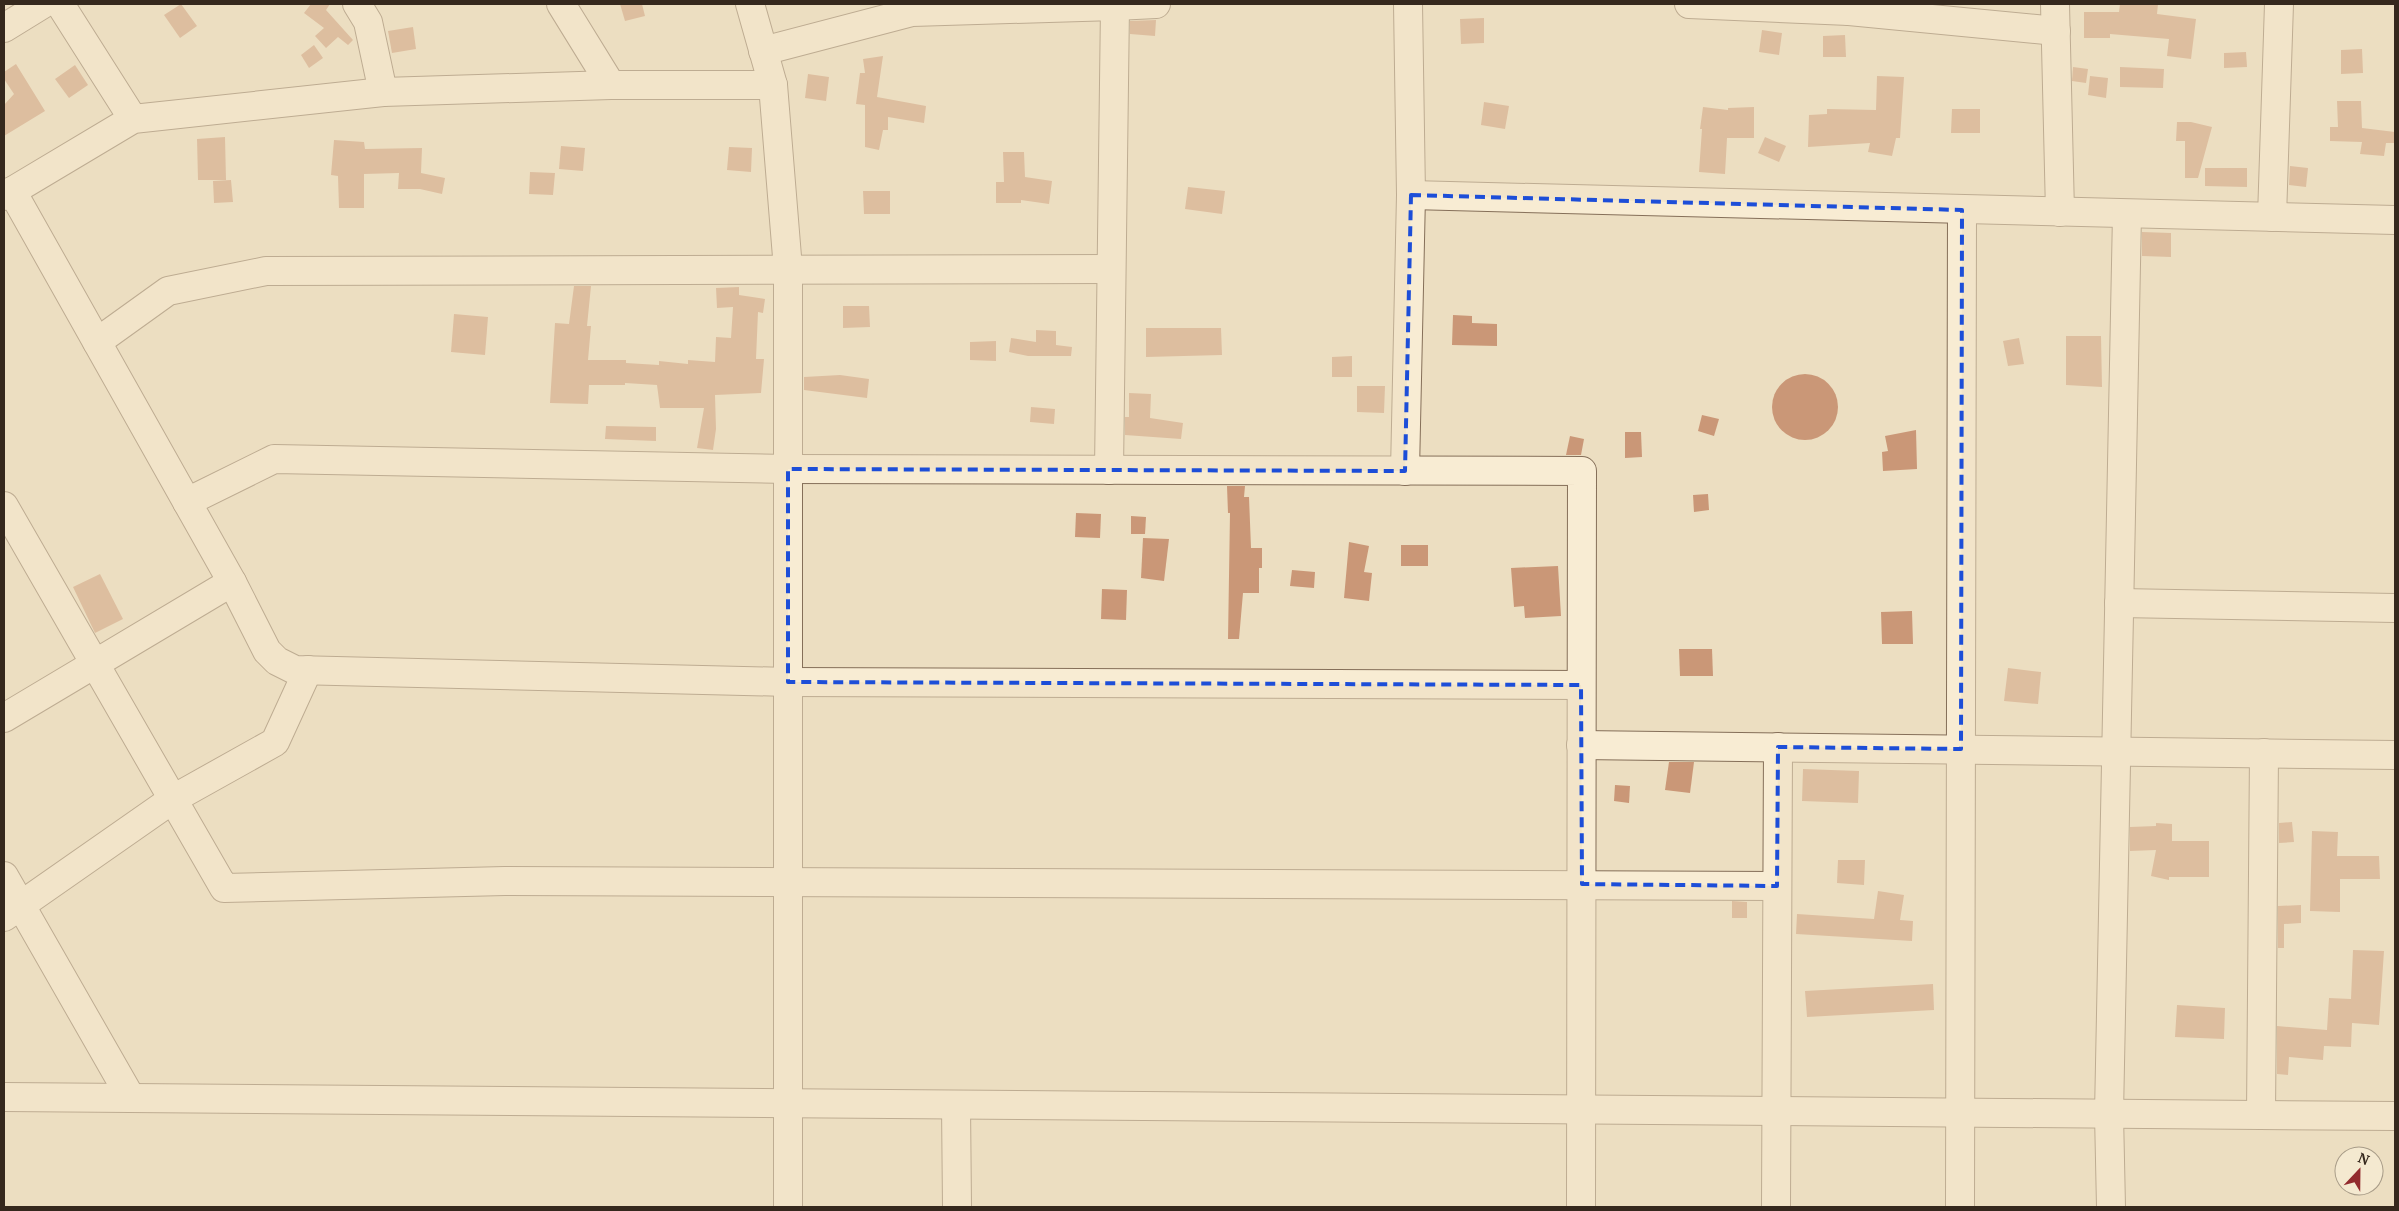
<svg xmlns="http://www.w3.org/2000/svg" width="2399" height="1211" viewBox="0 0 2399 1211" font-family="'PT Serif',serif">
<rect width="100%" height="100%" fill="#ecdec1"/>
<g fill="#ca9777">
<path d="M181 4 197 26 180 38 164 15Z"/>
<path d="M311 4H330L326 10 353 40 348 45 338 37 326 48 315 36 324 28 304 13Z"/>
<path d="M620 4H642L645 16 625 21Z"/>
<path d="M2120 4H2158L2157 14 2196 19 2191 59 2167 56 2169 39 2110 34V38H2084V12H2119Z"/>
<path d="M1484 18V43L1461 44 1460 19Z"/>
<path d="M1156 20 1155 36 1130 34V21Z"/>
<path d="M413 27 416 49 392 53 388 31Z"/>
<path d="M1762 30 1782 33 1779 55 1759 52Z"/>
<path d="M1845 35 1846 57H1823V36Z"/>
<path d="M314 45 323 58 309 68 301 55Z"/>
<path d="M2362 49 2363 73 2341 74V50Z"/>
<path d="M2246 52 2247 67 2224 68V53Z"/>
<path d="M883 56 877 97 926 106 924 123 888 117V130H883L879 150 865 147V105L856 104 860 73H865L863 59Z"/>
<path d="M16 64 45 111 4 136V105L14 94 4 79V72Z"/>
<path d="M75 65 88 85 69 98 55 79Z"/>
<path d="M2073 67 2088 69 2086 83 2072 81Z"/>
<path d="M2120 67 2164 69 2163 88 2120 87Z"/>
<path d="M808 74 829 77 826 101 805 98Z"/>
<path d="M1877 76 1904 77 1900 138H1896L1892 156 1868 152 1870 143 1808 147 1809 115 1827 114V109L1876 110Z"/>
<path d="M2090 76 2108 78 2106 98 2088 95Z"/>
<path d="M2337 101H2361L2362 128 2395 132V143H2386L2384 156 2360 154 2362 142 2330 141V127H2338Z"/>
<path d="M1484 102 1509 106 1505 129 1481 125Z"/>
<path d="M1703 107 1728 110V108L1754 107V138H1727L1725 174 1699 172 1702 129H1700Z"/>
<path d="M1952 109H1980V133H1951Z"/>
<path d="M2177 122H2191L2212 127 2198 178H2185V141H2176Z"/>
<path d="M225 137 226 180H198L197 139Z"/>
<path d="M1765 137 1786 146 1779 162 1758 153Z"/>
<path d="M334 140 364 142 365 149 422 148 421 173 445 178 442 194 420 189H398L399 173 364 174V208H339L338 176 331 175Z"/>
<path d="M561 146 585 148 583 171 559 169Z"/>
<path d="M729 147 752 148 751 172 727 170Z"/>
<path d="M1003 152H1024L1025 177 1052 181 1049 204 1021 200V203H996V182H1004Z"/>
<path d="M2290 166 2308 168 2306 187 2289 185Z"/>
<path d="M2205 168H2247V187L2205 186Z"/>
<path d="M530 172 555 173 553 195 529 194Z"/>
<path d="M231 180 233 202 214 203 213 181Z"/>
<path d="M1188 187 1225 191 1222 214 1185 209Z"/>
<path d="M863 191H890V214H864Z"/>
<path d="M2142 232 2171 233V257L2142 256Z"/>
<path d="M574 286H591L587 326H591L588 360H626V363L659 365V361L688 364V360L715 362 716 337 731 338 733 307 717 308 716 288 739 287V295L765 299 763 313 758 312 756 359H764L761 393 715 395 716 429 713 450 697 448 704 408H660L657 385 625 383V385H589L588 404 550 403 555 323 569 324Z"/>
<path d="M843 306H869L870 327 843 328Z"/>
<path d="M454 314 488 317 485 355 451 352Z"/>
<path d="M1453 315 1472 316V323L1497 324V346L1452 345Z"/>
<path d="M1146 328H1221L1222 355 1146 357Z"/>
<path d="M1036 330 1056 331V345L1072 347 1071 356H1028L1009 352 1011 338 1036 342Z"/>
<path d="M2066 336H2101L2102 387 2066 385Z"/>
<path d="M2019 338 2024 364 2008 366 2003 341Z"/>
<path d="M996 341V361L970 360V342Z"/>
<path d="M1352 356V377H1332V357Z"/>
<circle cx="1805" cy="407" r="33"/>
<path d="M840 375 869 379 867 398 804 390V377Z"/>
<path d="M1357 386H1385L1384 413 1357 412Z"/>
<path d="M1129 393 1151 394 1150 418 1183 423 1181 439 1125 435V417H1129Z"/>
<path d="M1031 407 1055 409 1054 424 1030 422Z"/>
<path d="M1702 415 1719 419 1714 436 1698 431Z"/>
<path d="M606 426 656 427V441L605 439Z"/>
<path d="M1916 430 1917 469 1883 471 1882 452 1888 451 1885 436Z"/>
<path d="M1625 432H1641L1642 457 1625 458Z"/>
<path d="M1570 436 1584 439 1581 455H1566Z"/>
<path d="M1227 486H1245L1244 497H1249L1251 548H1262V568H1259V593H1243L1239 639H1228L1230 513H1228Z"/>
<path d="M1708 494 1709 510 1694 512 1693 495Z"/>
<path d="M1076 513 1101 514 1100 538 1075 537Z"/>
<path d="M1131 516 1146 517 1145 534H1131Z"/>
<path d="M1143 538 1169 539 1164 581 1141 578Z"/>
<path d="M1349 542 1369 546 1364 572 1372 573 1369 601 1344 598Z"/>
<rect x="1401" y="545" width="27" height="21"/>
<path d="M1558 566 1561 616 1525 618 1524 606 1514 607 1511 568Z"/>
<path d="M1292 570 1315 572 1314 588 1290 586Z"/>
<path d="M100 574 123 619 95 633 73 587Z"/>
<path d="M1102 589 1127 590 1126 620 1101 619Z"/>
<path d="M1912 611 1913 644H1882L1881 612Z"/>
<path d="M1679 649H1712L1713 676H1680Z"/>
<path d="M2008 668 2041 672 2038 704 2004 701Z"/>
<path d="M1669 762H1694L1690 793 1665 790Z"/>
<path d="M1803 769 1859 771 1858 803 1802 801Z"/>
<path d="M1615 785 1630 786 1629 803 1614 801Z"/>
<path d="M2292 822 2294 842 2279 843V823Z"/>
<path d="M2156 823 2172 824V841H2209V877H2169V880L2151 876 2156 850 2130 851V827L2156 826Z"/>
<path d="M2312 831 2338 832 2337 856H2379L2380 879H2340V912L2310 911Z"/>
<path d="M1838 860H1865L1864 885 1837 883Z"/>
<path d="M1878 891 1904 895 1900 920 1913 921 1912 941 1796 934 1797 914 1874 919Z"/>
<path d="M1732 901 1747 902V918H1732Z"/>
<path d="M2301 905V923L2284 924V948H2278V906Z"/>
<path d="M2353 950 2384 951 2379 1025 2352 1023 2351 1047 2324 1046 2323 1060 2289 1057 2288 1075 2277 1074V1026L2327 1030 2329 998 2351 999Z"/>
<path d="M1933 984 1934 1010 1807 1017 1805 991Z"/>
<path d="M2177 1005 2225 1008 2224 1039 2175 1037Z"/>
</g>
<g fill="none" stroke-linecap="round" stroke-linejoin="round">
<g stroke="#856f59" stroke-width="30">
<g id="minor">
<path d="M60 4 133 119"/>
<path d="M357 4 368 22 383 92"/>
<path d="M561 4 611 85"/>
<path d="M750 4 773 85 788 269V1207"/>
<path d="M1689 4 1849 11"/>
<path d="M1849 4V11L2056 31"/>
<path d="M2055 4 2060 212"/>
<path d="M1115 6 1156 4"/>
<path d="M4 28 43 4"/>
<path d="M763 51 912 12 1115 6 1109 470"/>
<path d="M12 191 232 582 267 651 277 661 295 670 788 682 1581 685"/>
<path d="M1411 195 2395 220"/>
<path d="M4 196 133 119 383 92 611 85H773"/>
<path d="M2272 217 2279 4"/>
<path d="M97 342 168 291 266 271 1111 269"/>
<path d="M1405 471 1411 195 1408 4"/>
<path d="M187 502 274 459 788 469 1582 471 1581 1207"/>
<path d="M4 506 224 888 505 881 1777 886"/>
<path d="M2119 603 2395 608"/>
<path d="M4 718 232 582"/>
<path d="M1581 745 2395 755"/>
<path d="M4 876 131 1098"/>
<path d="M4 917 173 799 275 742 308 670"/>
<path d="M4 1097 2395 1116"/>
<path d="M956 1105 957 1207"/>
<path d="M2261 1115 2264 753"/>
<path d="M1776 1207 1778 747"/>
<path d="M1960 1207 1962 210"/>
<path d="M2111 1207 2109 1114 2127 214"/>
</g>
</g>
<use href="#minor" stroke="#f8ecd3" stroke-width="28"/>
</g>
<path d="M0 0H2399V1211H0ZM1411 195 1962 210 1961 749 1778 747 1777 886 1582 884 1581 685 788 682V469L1405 471Z" fill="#ecdec1" fill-opacity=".55" fill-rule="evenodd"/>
<path fill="none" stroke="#1d4ed8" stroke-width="4" stroke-dasharray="10 6" stroke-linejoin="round" d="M1411 195 1962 210 1961 749 1778 747 1777 886 1582 884 1581 685 788 682V469L1405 471Z"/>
<rect width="2399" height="1211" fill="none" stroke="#35281d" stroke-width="10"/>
<g transform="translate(2359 1171) rotate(22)"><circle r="24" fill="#f4e9d0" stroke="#a89c88"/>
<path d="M0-4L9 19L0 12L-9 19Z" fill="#922b2e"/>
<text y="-8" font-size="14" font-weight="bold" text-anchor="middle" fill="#35281d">N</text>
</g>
</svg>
